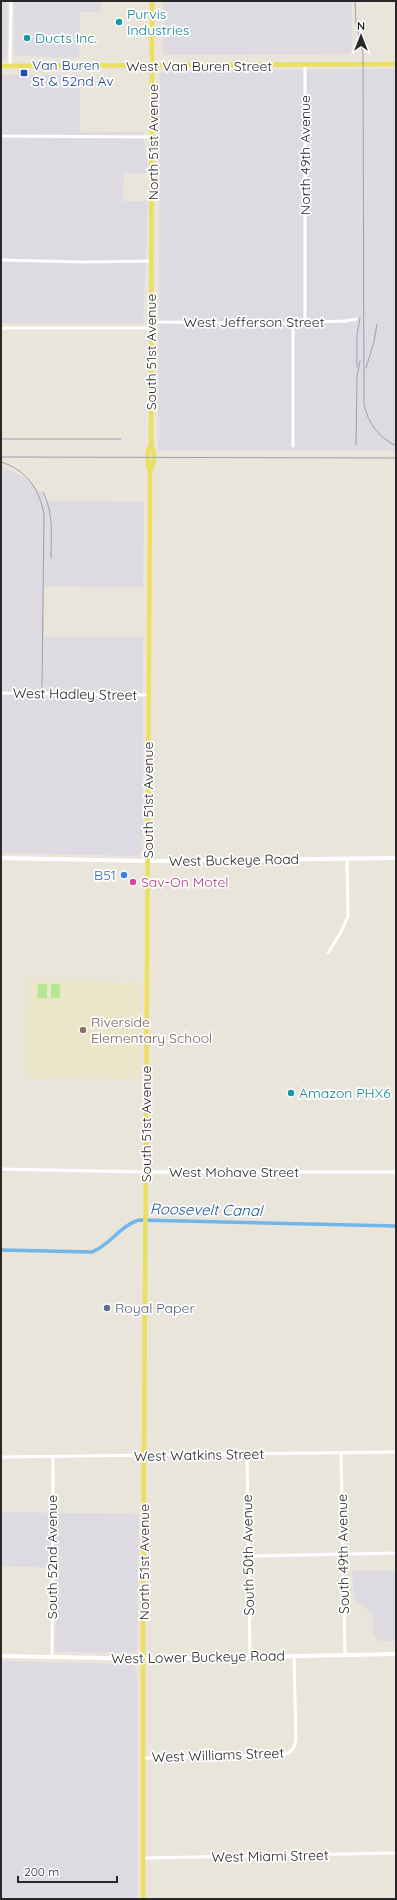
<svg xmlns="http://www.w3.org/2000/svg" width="397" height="1900" viewBox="0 0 397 1900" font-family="Quicksand,sans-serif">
<rect width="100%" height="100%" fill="#eae5da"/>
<g fill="#dedae2">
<path d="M1 1H7V56L3 61 1 60Z"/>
<path d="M14 1H101V12H80L79 58 18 56 14 54Z"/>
<path d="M163 1H352V54L163 55Z"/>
<path d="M396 69V450H158L160 73 165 71Z"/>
<path d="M1 75H80V132H143L148 173H124L123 201H148L143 323H1Z"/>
<path d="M1 466 22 476 42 493 45 501 144 502 143 587 44 586V637H143L142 848 139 856 1 853Z"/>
<path d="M1 1512 139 1514 137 1653 55 1652 56 1568 1 1566Z"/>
<path d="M352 1571H396V1641H379L373 1632V1615L354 1598Z"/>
<path d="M1 1661 131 1664 135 1666 138 1687V1899H1Z"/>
</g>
<path fill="#ebe5c9" d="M27 980 141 982 139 1080 25 1078Z"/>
<g fill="#b6e694">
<path d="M38 984H47V998H37Z"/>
<rect x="51" y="984" width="9" height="14"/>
</g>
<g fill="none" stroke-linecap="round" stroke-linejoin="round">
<path stroke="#70b6e8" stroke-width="3.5" d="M1 1250 92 1252C110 1245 121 1225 139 1220L396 1226"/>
<g stroke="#fff" stroke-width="3">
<path d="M305 65V321"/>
<path d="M10 66 11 1"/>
<path d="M1 136 153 137"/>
<path d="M1 260 83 262 152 261"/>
<path d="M152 322 293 323 345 321 356 319"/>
<path d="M1 328H152"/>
<path d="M293 446V323"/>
<path d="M1 693 149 695"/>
<path d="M328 953 341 932 348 916 347 859"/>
<path d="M1 1169 146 1172"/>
<path d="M341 1453 345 1655"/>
<path d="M247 1454 250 1657"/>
<path d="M1 1457 396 1452"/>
<path d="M248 1556 396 1553"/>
<path d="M52 1657 53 1457"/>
<path d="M143 1758 280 1755C290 1754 294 1750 296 1740L294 1656"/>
<path d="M143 1858 396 1853"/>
</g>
<path stroke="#fff" stroke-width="3.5" d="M146 1172H396"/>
<g stroke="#fff" stroke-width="4">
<path d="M1 858 148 861 396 858"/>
<path d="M1 1656 152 1659 396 1654"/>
</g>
<g stroke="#eadf5e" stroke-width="4.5">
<path d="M1 66 396 64"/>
<path d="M150 471C154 465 156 452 151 446L152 1"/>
<path d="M143 1899V1607L150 499V471L148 466V450L151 446"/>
</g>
<g stroke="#9d9db1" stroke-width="1">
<path d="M355 1 356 23 363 54 364 404C368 423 378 437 396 446"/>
<path d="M357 367V335L360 318"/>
<path d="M366 368 374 342 377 324"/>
<path d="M1 439H121"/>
<path d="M356 445 357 376 360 361"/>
<path d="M1 457 396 458"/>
<path d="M1 462C27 470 40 490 44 515L42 687"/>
<path d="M43 492C54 514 51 534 51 558"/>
</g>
</g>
<g fill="#0f9aa8" stroke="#fff" stroke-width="1.5">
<circle cx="119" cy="22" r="4"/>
<circle cx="27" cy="38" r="4"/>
<circle cx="291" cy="1093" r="4"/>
</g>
<rect fill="#1a4fb4" stroke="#fff" stroke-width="1.5" x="20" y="69" width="8" height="8" rx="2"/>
<circle fill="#3f7fe0" stroke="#fff" stroke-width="1.5" cx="124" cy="875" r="4"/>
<circle fill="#d1479c" stroke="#fff" stroke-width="1.5" cx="133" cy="882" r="4"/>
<circle fill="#8d6e63" stroke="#fff" stroke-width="1.5" cx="83" cy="1030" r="4"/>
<circle fill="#5c6f8a" stroke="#fff" stroke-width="1.5" cx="107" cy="1308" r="4"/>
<g text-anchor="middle" stroke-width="3.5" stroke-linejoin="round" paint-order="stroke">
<g font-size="14" fill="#0d838f" stroke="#fff" text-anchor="start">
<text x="127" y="19">Purvis<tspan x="127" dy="16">Industries</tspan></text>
<text x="35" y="43">Ducts Inc.</text>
<text x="299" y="1098">Amazon PHX6</text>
</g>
<g font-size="14" fill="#164399" stroke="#fff" text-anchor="start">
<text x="32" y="70">Van Buren<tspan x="32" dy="16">St &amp; 52nd Av</tspan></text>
</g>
<g font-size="14" fill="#282828" stroke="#fff">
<text x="199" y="71">West Van Buren Street</text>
<text transform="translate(153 142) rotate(-90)" y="5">North 51st Avenue</text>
<text transform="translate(305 155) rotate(-90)" y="5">North 49th Avenue</text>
<text x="254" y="327">West Jefferson Street</text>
<text transform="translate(151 352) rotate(-90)" y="5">South 51st Avenue</text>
<text transform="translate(75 694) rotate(1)" y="5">West Hadley Street</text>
<text transform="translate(148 800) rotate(-90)" y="5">South 51st Avenue</text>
<text transform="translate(234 860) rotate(-1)" y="5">West Buckeye Road</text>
<text transform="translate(146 1124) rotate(-90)" y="5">South 51st Avenue</text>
<text x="234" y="1177">West Mohave Street</text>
<text transform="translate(199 1455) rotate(-1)" y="5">West Watkins Street</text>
<text transform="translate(343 1554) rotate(-91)" y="5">South 49th Avenue</text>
<text transform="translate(248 1555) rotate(-91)" y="5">South 50th Avenue</text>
<text transform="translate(52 1557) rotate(-90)" y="5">South 52nd Avenue</text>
<text transform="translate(144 1562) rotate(-90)" y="5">North 51st Avenue</text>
<text transform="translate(198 1657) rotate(-1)" y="5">West Lower Buckeye Road</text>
<text transform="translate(218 1755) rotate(-2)" y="5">West Williams Street</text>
<text transform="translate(270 1856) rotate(-1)" y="5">West Miami Street</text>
</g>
<g font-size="14" fill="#366cbe" stroke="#fff" text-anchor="end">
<text x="116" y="880">B51</text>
</g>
<g font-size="14" fill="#b23c85" stroke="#fff" text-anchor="start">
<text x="141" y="887">Sav-On Motel</text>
</g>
<g font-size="14" fill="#785e54" stroke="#fff" text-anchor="start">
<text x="91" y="1027">Riverside<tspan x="91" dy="16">Elementary School</tspan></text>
</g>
<g font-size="14" fill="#4e5e75" stroke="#fff" text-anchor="start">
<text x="115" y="1313">Royal Paper</text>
</g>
<g font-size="15" font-style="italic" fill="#135291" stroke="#fff">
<text transform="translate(206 1210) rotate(1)" y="5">Roosevelt Canal</text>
</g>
</g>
<rect width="397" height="1900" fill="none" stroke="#282828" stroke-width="4"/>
<g transform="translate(361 36)" stroke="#ffffff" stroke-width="3" paint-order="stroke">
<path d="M0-3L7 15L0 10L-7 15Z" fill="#282828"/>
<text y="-6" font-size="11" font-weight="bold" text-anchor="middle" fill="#282828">N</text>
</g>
<path d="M18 1876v6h99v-6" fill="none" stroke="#282828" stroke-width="2"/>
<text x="24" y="1876" font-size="12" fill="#282828" stroke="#ffffff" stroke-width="3" paint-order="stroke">200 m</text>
</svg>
